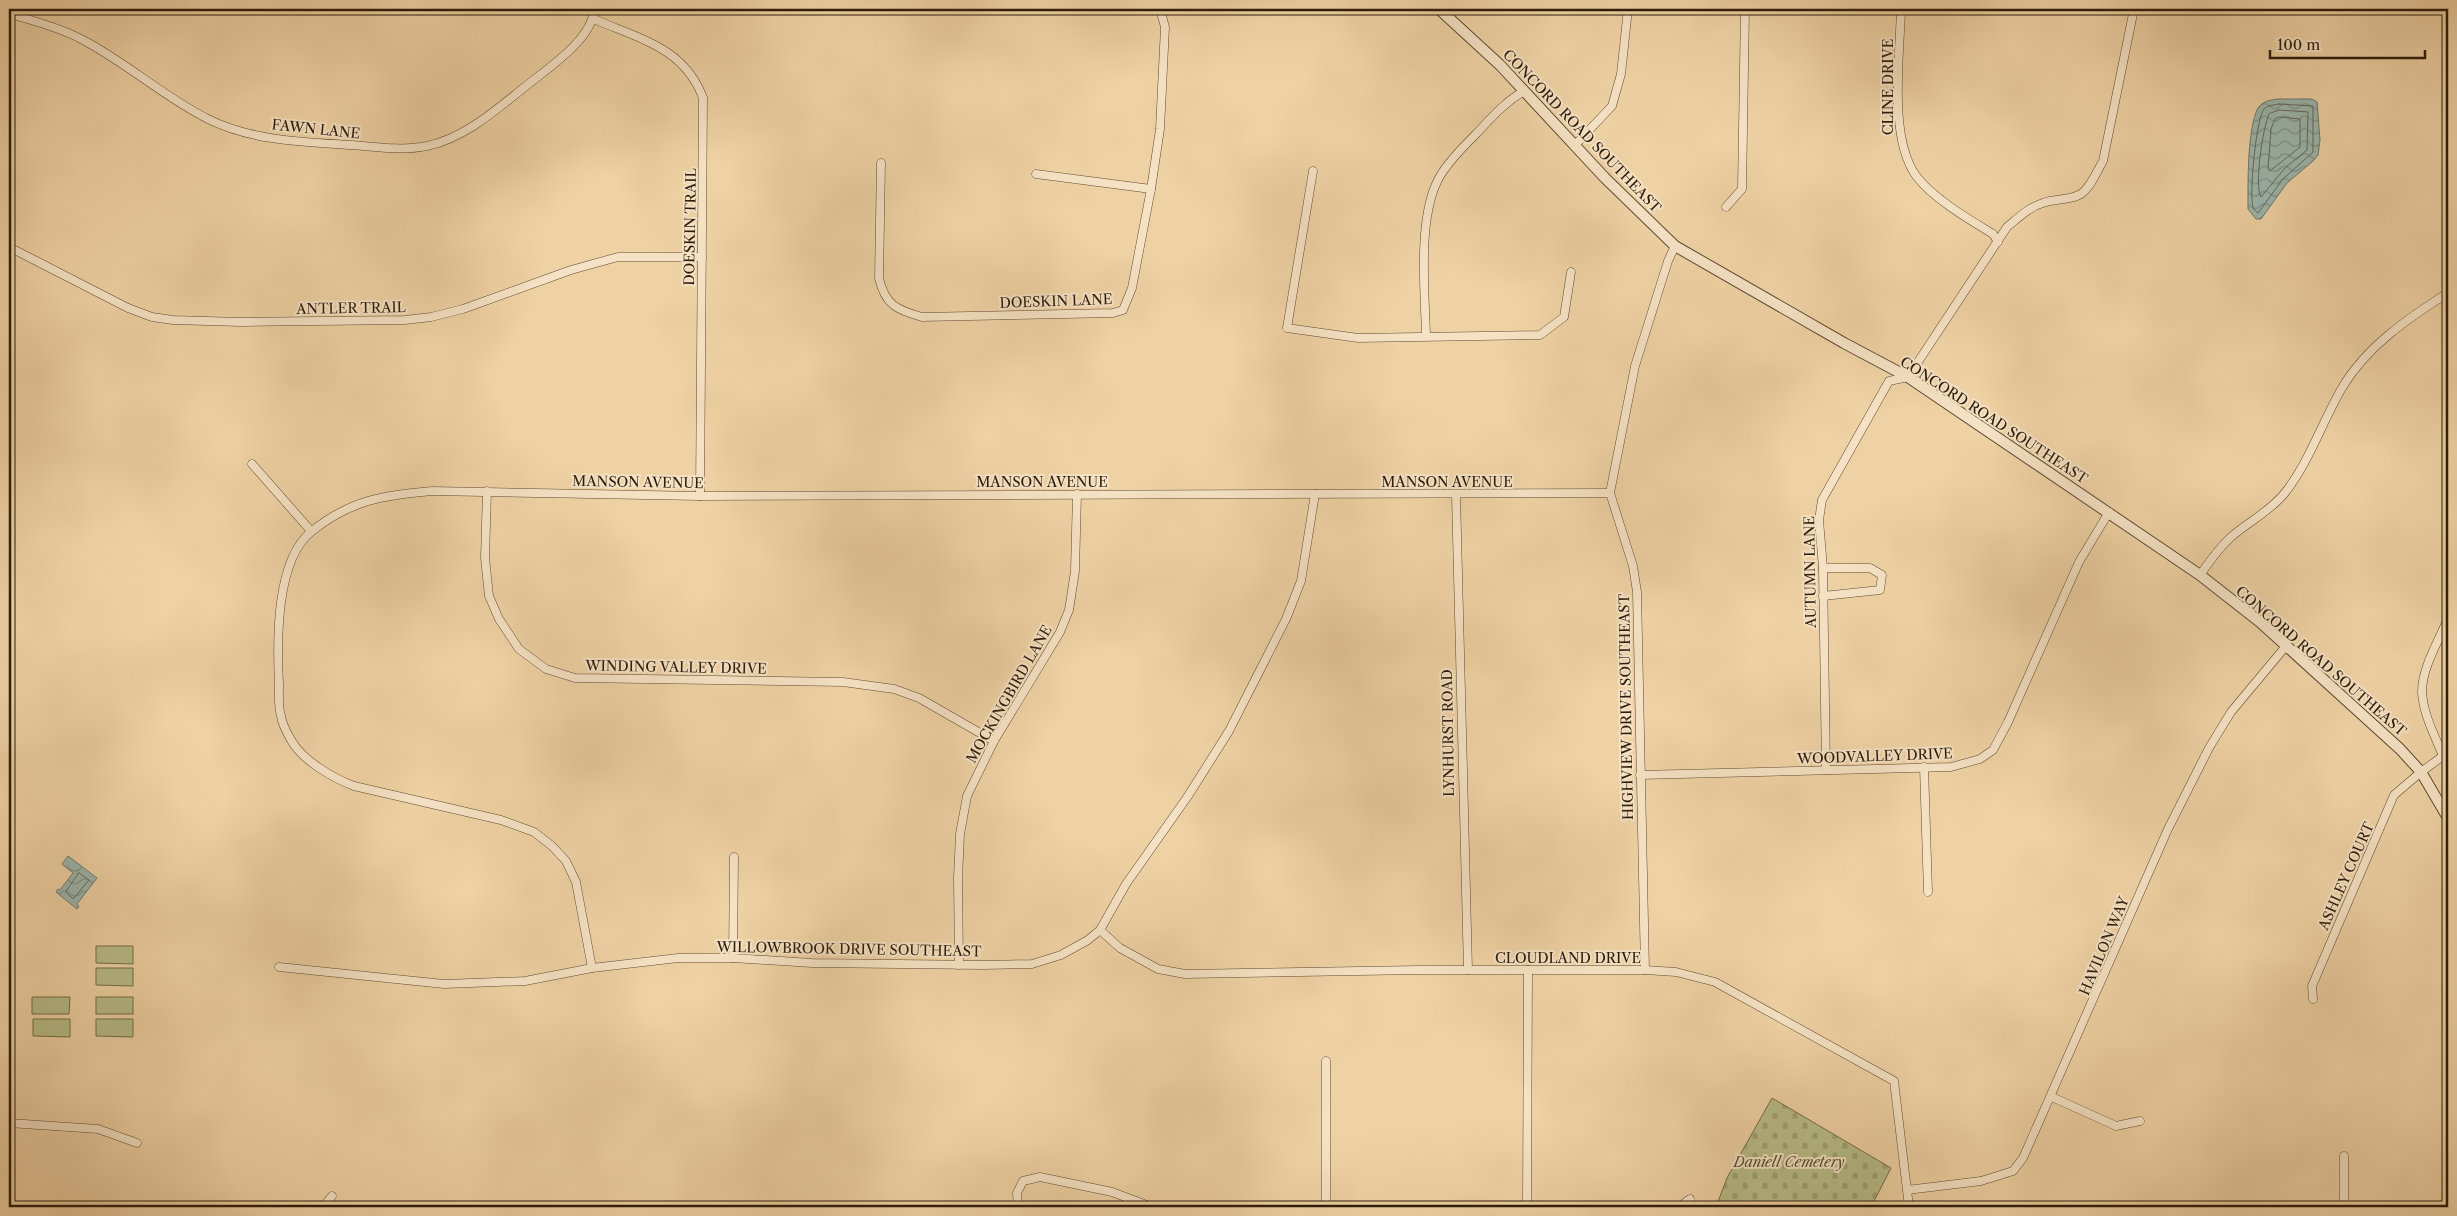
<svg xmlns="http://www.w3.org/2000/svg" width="2457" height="1216" viewBox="0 0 2457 1216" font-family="'Libre Caslon Text',serif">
<defs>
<pattern id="cemetery-stones" width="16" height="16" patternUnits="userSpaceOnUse" patternTransform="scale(1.25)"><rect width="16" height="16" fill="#b7bc87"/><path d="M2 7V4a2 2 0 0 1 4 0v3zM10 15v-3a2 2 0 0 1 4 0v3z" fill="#9ea173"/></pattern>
<pattern id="water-waves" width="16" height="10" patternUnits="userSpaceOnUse" patternTransform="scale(1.25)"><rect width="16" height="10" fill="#9bb6ad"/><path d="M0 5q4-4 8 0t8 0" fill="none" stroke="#7f938b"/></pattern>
</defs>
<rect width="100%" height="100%" fill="#efd2a4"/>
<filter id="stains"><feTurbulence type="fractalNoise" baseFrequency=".004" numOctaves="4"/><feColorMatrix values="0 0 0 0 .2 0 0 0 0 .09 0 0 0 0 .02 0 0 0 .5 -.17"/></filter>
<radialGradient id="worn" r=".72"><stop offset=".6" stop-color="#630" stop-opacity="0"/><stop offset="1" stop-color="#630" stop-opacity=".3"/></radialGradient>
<path fill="url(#cemetery-stones)" stroke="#726c49" d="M1772 1098 1891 1168 1871 1207H1716L1727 1178Z"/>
<g fill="#b7bc87" stroke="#726c49">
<path d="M96 946H133V964L96 963Z"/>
<path d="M96 968H133V986L96 985Z"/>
<path d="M32 997H70L69 1014H32Z"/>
<rect x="96" y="997" width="37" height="17"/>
<path d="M33 1019H70V1037L33 1036Z"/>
<path d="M96 1019H133V1037L96 1036Z"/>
</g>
<g fill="url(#water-waves)" stroke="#6f786c">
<path d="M2278 99H2312L2317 102 2320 140 2318 155 2313 161 2287 183 2261 219H2256L2248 209C2248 185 2247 129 2258 108 2263 101 2270 100 2278 99Z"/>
<path d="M68 856 97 878 77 904 79 906 77 909 56 892 58 889 60 890 73 873 62 864Z"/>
</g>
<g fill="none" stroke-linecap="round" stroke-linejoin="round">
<g stroke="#64695c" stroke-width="1">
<path d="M2279 104 2313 106V152L2283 179 2258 213C2256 211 2254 210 2253 207 2249 194 2256 119 2264 109 2268 105 2274 105 2279 104Z"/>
<path d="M2279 110 2308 112 2307 150 2285 168 2261 197C2254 186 2263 127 2269 114Z"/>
<path d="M2280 117 2300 119V147L2270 171 2268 169 2271 129 2275 119Z"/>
<path d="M79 873 89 880 73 899 66 892Z"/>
</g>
<path stroke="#6f786c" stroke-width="3" d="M2440 9 2448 21"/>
<g stroke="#5e4a31" stroke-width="9">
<g id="minor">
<path d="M1901 9C1900 55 1888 139 1917 177 1934 199 1970 220 1993 234L1998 242"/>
<path d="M9 14C32 20 63 29 83 40 127 63 164 97 208 119 252 141 304 142 352 145 377 147 402 151 427 146 465 138 497 109 526 86 548 68 593 39 594 9"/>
<path d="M594 19C639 39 684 47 703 98L700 496"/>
<path d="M9 25 14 9"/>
<path d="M1574 146 1612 106 1621 74 1628 9"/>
<path d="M881 163 879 278C885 305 897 310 922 317L1113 313 1123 310 1132 288 1151 189 1160 129 1165 27 1160 9"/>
<path d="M1313 171 1287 328 1358 338 1540 335 1564 317 1571 272"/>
<path d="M1036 174 1151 189"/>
<path d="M1726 207 1742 189 1745 9"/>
<path d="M9 247 128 308 152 317 173 320 241 322 405 320 431 317 463 309 571 270 618 257H702"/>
<path d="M1426 336C1425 292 1418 225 1436 184 1443 167 1463 147 1476 134 1492 117 1505 102 1524 91"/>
<path d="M252 464 311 531"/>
<path d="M487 491 485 558 489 596 499 619 519 649 546 669 575 678 843 682 894 689 919 698 994 741"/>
<path d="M1456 495 1468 970"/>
<path d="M1823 568H1870L1882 575 1880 590 1823 596"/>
<path d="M2200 575C2209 562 2219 548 2231 537 2248 522 2269 512 2284 494 2309 463 2322 422 2342 388 2366 347 2408 318 2448 293"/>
<path d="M2443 756C2435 736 2423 714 2422 692 2422 667 2439 641 2448 618"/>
<path d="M1924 767 1928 892"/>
<path d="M1826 770 1823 568 1819 520 1822 500 1889 381 1908 377 2007 227C2018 218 2029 207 2043 203 2056 198 2069 201 2081 194 2091 187 2097 171 2103 161L2134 9"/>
<path d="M1640 775 1951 767 1980 759 1993 750 2008 722 2079 562 2109 512"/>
<path d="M1100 930 1120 948 1158 969 1185 974 1418 970H1645L1676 972 1715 982 1894 1081 1909 1207"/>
<path d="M733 958 734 857"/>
<path d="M959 965 958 878 960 834 967 796 994 741 1060 632 1069 610 1075 571 1077 494"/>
<path d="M279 967 444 984 525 981 592 968 678 958H733L812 963 984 965 1032 964 1061 955 1088 940 1100 930 1126 884 1188 796 1229 731 1286 619 1301 581 1315 494"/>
<path d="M592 968 576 882 566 861 552 846 534 832 501 820 354 786C333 778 303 761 291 740 287 733 282 723 281 716 278 706 279 695 279 685 277 643 275 560 312 531 351 500 384 495 432 491L700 496 1610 493"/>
<path d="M1645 970 1637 592 1633 566 1610 493 1635 366 1668 261 1675 246"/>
<path d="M2313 999 2312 986 2394 795 2421 772 2443 756 2448 754"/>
<path d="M1326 1061V1207"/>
<path d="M2052 1097 2116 1126 2140 1121"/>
<path d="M9 1123 98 1129 137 1143"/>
<path d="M2344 1156V1207"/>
<path d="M1907 1190 1981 1181 2013 1171 2023 1158 2168 829 2209 748 2231 712 2286 646"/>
<path d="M323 1207 332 1196"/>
<path d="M1018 1207 1017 1193 1023 1181 1040 1177 1112 1192 1152 1207"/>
<path d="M1527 1207 1528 970"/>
<path d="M1679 1207 1690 1199"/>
</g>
</g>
<g stroke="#5e4a31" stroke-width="12">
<path id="tertiary" d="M1439 9 1500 65 1605 178 1675 246 1844 343 1908 377 2200 575 2260 622 2400 749 2421 772 2448 818"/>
</g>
<use href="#minor" stroke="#f5e2c4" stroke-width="8"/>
<use href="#tertiary" stroke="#f5e2c4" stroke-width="10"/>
</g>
<g text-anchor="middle" stroke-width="4" stroke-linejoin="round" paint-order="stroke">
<g font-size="14" fill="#2d1c0b" stroke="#f5e2c4">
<text transform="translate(1888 87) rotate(-90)" y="5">CLINE DRIVE</text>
<text transform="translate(316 129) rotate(6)" y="5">FAWN LANE</text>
<text transform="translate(1582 131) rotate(46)" y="5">CONCORD ROAD SOUTHEAST</text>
<text transform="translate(690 227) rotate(-89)" y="5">DOESKIN TRAIL</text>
<text transform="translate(1056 301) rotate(-2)" y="5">DOESKIN LANE</text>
<text transform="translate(351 308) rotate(-1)" y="5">ANTLER TRAIL</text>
<text transform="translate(1994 420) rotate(33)" y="5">CONCORD ROAD SOUTHEAST</text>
<text transform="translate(638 482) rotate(1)" y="5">MANSON AVENUE</text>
<text x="1042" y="487">MANSON AVENUE</text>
<text x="1447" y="487">MANSON AVENUE</text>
<text transform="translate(1810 572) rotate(-91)" y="5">AUTUMN LANE</text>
<text transform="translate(2321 661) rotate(41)" y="5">CONCORD ROAD SOUTHEAST</text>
<text transform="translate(676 667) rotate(1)" y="5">WINDING VALLEY DRIVE</text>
<text transform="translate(1009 694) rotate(-60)" y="5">MOCKINGBIRD LANE</text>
<text transform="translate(1626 707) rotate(-91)" y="5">HIGHVIEW DRIVE SOUTHEAST</text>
<text transform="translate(1448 733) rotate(-91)" y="5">LYNHURST ROAD</text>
<text transform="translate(1875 756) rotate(-2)" y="5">WOODVALLEY DRIVE</text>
<text transform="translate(2346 876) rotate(-66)" y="5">ASHLEY COURT</text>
<text transform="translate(2104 946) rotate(-67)" y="5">HAVILON WAY</text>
<text transform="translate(849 949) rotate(1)" y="5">WILLOWBROOK DRIVE SOUTHEAST</text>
<text x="1568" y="963">CLOUDLAND DRIVE</text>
</g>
<g font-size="14" font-style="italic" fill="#564c30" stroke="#f5e2c4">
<text x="1789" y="1167">Daniell Cemetery</text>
</g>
</g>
<rect width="2457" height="1216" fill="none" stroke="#efd2a4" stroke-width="30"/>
<rect x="10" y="10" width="2437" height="1196" fill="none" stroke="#2d1c0b" stroke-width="2.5"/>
<rect x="15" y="15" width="2427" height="1186" fill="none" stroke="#2d1c0b"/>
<path d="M2270 50v8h155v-8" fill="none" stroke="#2d1c0b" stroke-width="2.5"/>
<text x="2277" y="50" font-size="15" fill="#2d1c0b" stroke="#f5e2c4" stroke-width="4" paint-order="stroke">100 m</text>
<rect width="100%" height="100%" filter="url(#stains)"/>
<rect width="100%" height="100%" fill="url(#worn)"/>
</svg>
